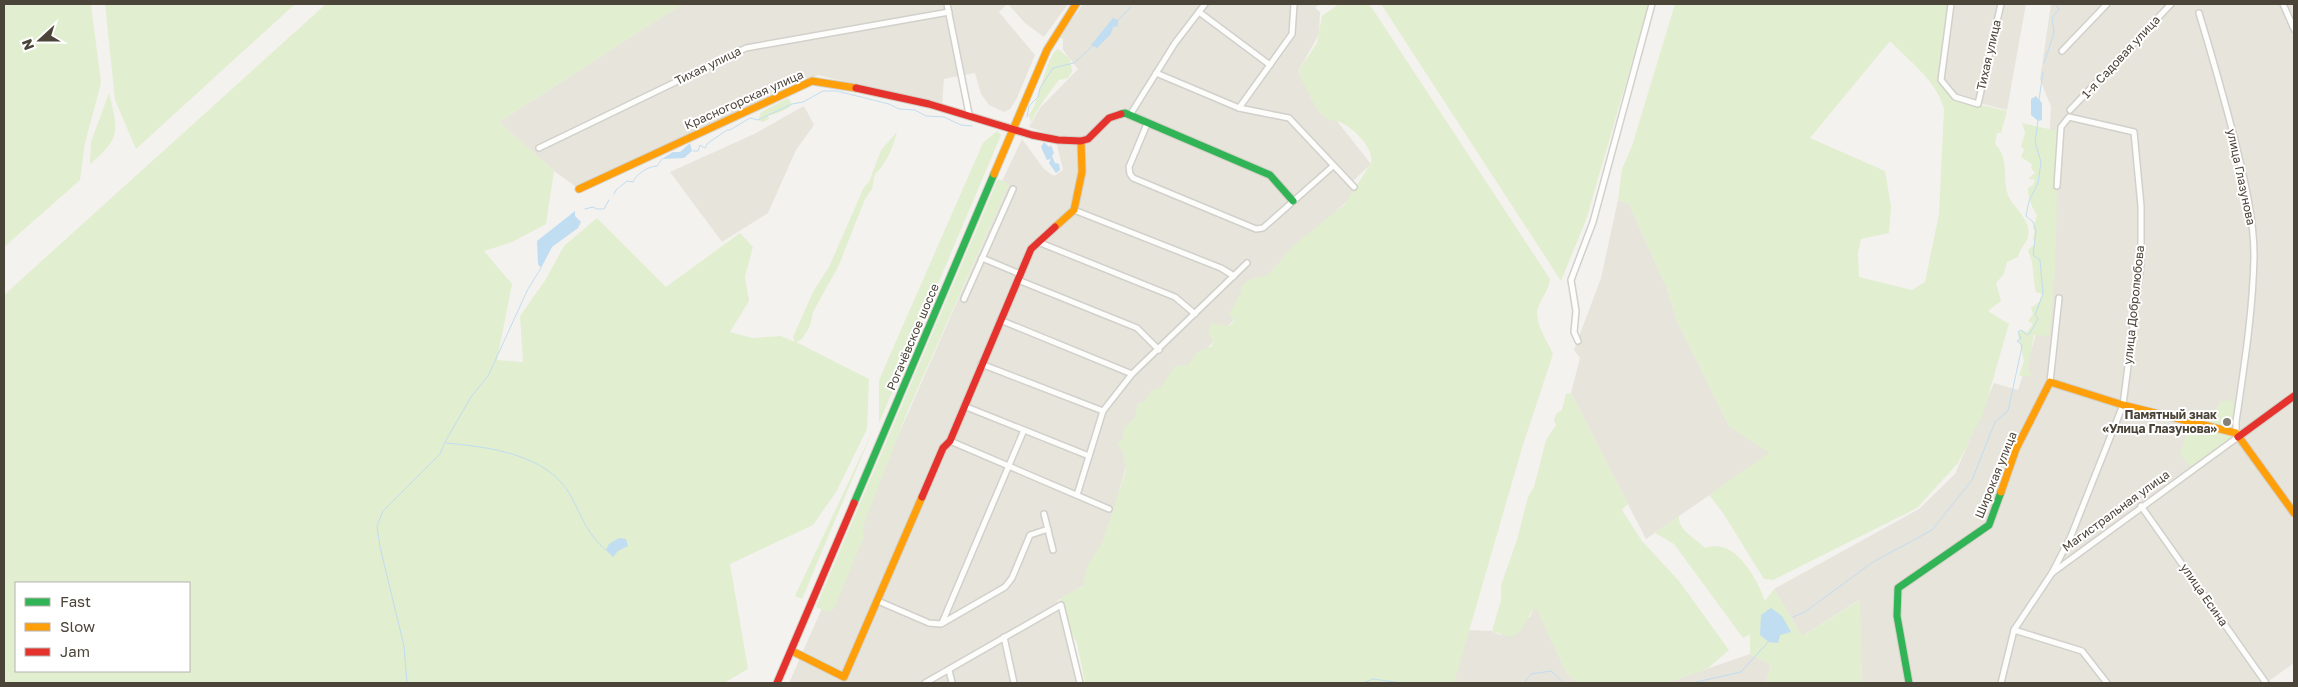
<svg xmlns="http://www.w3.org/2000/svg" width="2298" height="687" viewBox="0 0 2298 687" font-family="'Golos Text',sans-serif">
<rect width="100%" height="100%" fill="#f4f2ee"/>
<g fill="#e7e4dc">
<path d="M682 4H1007L999 12 1035 55 1017 98 1010 109 1004 112 989 105 981 94 975 73 944 79 942 106 818 75 579 189 554 171 499 122Z"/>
<path d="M1008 4H1068L1044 37 1025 23Z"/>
<path d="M1083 4H1319L1315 8 1320 12 1319 34 1298 72 1371 164 1353 181 1359 190 1273 269 1244 309 1155 404 1125 470 1094 579 1057 601 1080 683H789L1009 184 1002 181 1022 139 1044 169 1054 176 1063 170 1057 145 1065 144 1068 137H1058L1029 127 1040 108 1078 69 1063 50V39L1059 37Z"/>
<path d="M1951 4H2026L2007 110 1955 97 1941 80Z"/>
<path d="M2051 4H2294V663L2266 683H1862L1859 600 1802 636 1774 589 1919 509 1955 474 1994 383 2018 390 2049 295 2048 158 2051 107 2040 79Z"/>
<path d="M804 106 814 125 796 150 768 213 722 242 670 172 754 134Z"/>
<path d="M1618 200 1629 204 1667 289 1677 321 1729 426 1770 453 1646 539 1571 393 1580 358 1574 350 1601 278Z"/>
<path d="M1535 605 1567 674 1579 683H1450L1469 630 1492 631 1500 635 1530 617Z"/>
<path d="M1750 654 1771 665 1766 683H1666Z"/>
</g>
<g fill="#e1eecf" fill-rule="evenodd">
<path d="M4 4H91L101 83 85 143 80 180 4 247Z"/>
<path d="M105 4H295L136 149 115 100Z"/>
<path d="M326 4H682L499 122 554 171 546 224 512 242 484 251 512 284 497 360 523 362 520 316 546 279 564 246 597 218 666 287 740 233 753 247 745 277 749 301 730 332 752 338 781 336 795 342 793 337 814 290 829 267 864 187 869 182 881 150 897 132C893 147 887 163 875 174L872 189 865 199 839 265 813 312 810 326 802 339 796 342 869 379 867 429 836 492 813 525 730 564 748 669 724 683H4V295ZM16 583H189V671H16Z"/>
<path d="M1339 4H1368L1372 8 1550 279C1549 289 1543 296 1539 305 1532 320 1547 340 1553 354L1522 448 1454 683H1085L1077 643 1057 607 1062 597 1083 586 1088 564 1102 543 1126 470 1123 452 1117 443 1123 439 1124 428 1135 418 1138 403 1144 402 1151 391 1161 387 1175 366 1188 365 1197 352 1212 346 1213 342 1208 330 1211 323 1229 326 1235 320 1229 315 1240 294 1242 285 1250 279 1268 275 1294 245 1345 204 1371 163C1374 149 1357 132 1344 124 1338 120 1329 121 1323 116 1315 109 1305 86 1300 76L1299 70 1317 43 1322 16Z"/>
<path d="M1381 4H1649L1586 220 1561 281Z"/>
<path d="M1675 4H1949L1939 80 1952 98 2007 111 2001 133H1997L1995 144C2010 159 2002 176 2008 195 2013 208 2032 220 2028 236 2027 243 2020 248 2018 257L2007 262 2004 274 1996 283 2001 301 1988 311 2009 324 1983 414 1958 463 1917 508 1773 580 1764 579 1723 513 1709 495 1769 453 1729 426 1677 321 1667 289 1629 204 1618 200 1622 169 1632 146ZM1890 41C1910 62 1936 80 1944 109L1939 214 1925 282 1912 290 1859 277 1858 253 1861 239 1889 233 1891 206 1885 171 1810 138Z"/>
<path d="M1058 49 1070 59 1072 71 1068 78 1059 80C1049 93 1039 106 1031 122L1029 115C1040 102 1046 54 1058 49Z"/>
<path d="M109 93C118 131 122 137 90 164L91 142Z"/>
<path d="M788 98 792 104C788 110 775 115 768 115L769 119 763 122 758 120 761 112Z"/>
<path d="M2022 123 2058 131C2056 199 2058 269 2049 336L2034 335 2028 367 2032 376H2019L2024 361 2018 335 2021 330 2027 332 2033 324 2028 321 2033 314 2031 308 2039 302 2042 294 2036 292 2035 289 2032 262 2028 250 2035 244 2033 238 2035 231 2033 229 2037 215C2032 207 2028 199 2028 188L2033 185 2035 180 2028 179 2035 173 2031 168 2032 164 2021 157 2024 150 2021 146 2025 133Z"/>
<path d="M997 131 1001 135 879 423V380L983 143Z"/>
<path d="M998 179 1009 184 908 410 863 527 864 537 834 609 827 612 816 607Z"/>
<path d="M1571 393 1628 504 1622 510 1642 541 1679 581 1729 650 1707 669 1666 683H1579L1567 674 1535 606 1520 632 1510 637 1492 631 1501 600V585L1517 540 1528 497 1534 487 1546 440 1556 425 1554 421 1556 414 1562 410 1566 394Z"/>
<path d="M2228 400 2234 402 2232 420H2224V425L2232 426 2233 431 2193 422 2204 414 2212 415 2220 402Z"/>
<path d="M2190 424 2232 434 2234 437 2192 468 2180 454Z"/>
<path d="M873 430 802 599 795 596Z"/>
<path d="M1679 516C1678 531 1696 538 1705 548 1734 536 1757 578 1765 601L1774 589 1802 636 1860 600 1862 683H1766L1771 665 1750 654V634L1743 638 1674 544 1655 533Z"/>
</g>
<g fill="#c0ddf1">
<path d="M1113 18 1118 20V26L1113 27 1111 34 1097 48 1091 45Z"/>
<path d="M2036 96 2042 103V120L2038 121 2031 115V99Z"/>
<path d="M1044 142 1049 147 1051 145 1054 153 1052 156 1055 163 1059 164 1060 170 1056 173 1049 163 1051 159 1047 160 1041 147Z"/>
<path d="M690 143 692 151 684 158 662 159 673 152H680Z"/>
<path d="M575 211V216L581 222 578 228 552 247 541 268 538 264 537 241Z"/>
<path d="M619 538 626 539 628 546 618 551 613 557 606 550 609 544Z"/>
<path d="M1771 608 1782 616 1791 632 1780 635 1778 643 1769 642 1760 635 1761 615Z"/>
</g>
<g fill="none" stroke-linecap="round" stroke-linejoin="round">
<g stroke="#c0ddf1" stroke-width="1">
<path d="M1118 20 1131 7"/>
<path d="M2044 63 2054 33 2052 18 2059 9 2055 4"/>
<path d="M2039 100 2043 72"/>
<path d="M1027 117 1029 106 1038 97 1040 88 1053 68 1074 63 1094 45"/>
<path d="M693 151H698L700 145 705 148 708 143 727 130H730L750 118 758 120 792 104 803 102 823 91H837L889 104 899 109 915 110 926 116 944 117 961 125 972 126"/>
<path d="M614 194 616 190 627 181 633 182C636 174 649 166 657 166L662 159"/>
<path d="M585 209 593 207 597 209H604L609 200"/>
<path d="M446 443C489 447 548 454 571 496 581 515 588 536 606 550"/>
<path d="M1793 617 1805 612 1873 562 1932 530 1972 480 1995 422 2008 411 2021 351 2022 345 2017 341 2021 339 2018 332 2021 330 2027 335 2030 333 2038 319 2035 315 2043 294 2040 260 2033 255 2036 231 2033 222 2026 216 2029 201 2038 183 2041 162 2035 142 2038 121"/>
<path d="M407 683 404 646 380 547 377 526 383 511 440 454 445 442 471 397 488 376 528 289 541 268"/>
<path d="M1363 683 1373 679 1402 683"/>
<path d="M1524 683 1531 674 1551 671 1564 683"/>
<path d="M1692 683 1741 672 1769 641"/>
</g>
<g stroke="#d2d0cb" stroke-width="8">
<g id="street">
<path d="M947 4 969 114"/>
<path d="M1951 4 1941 80 1955 97 1978 104 2001 4"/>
<path d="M2283 4 2294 29"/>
<path d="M1199 12 1270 65"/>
<path d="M2199 13C2212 56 2224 98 2235 141 2244 178 2254 217 2254 256 2253 311 2244 367 2236 422V433"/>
<path d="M2062 51 2107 4"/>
<path d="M1156 73 1239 108 1289 118 1354 187"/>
<path d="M1239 108 1292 34 1294 4"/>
<path d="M2070 110 2171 4"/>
<path d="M1130 115 1175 43 1205 4"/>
<path d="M1147 124 1129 167 1130 174 1133 178 1256 229 1263 228 1333 166"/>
<path d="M539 148 746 48 949 12"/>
<path d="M1074 210 1221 268 1234 276"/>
<path d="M1038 242 1175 297 1195 314"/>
<path d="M982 258 1020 274"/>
<path d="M1018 280 1137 328 1159 350"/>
<path d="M964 299 1013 189"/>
<path d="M1000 320 1132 374"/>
<path d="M1578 341 1574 332 1576 311 1571 280 1593 222 1652 4"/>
<path d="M981 364 1103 411"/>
<path d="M2050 382 2059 298"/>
<path d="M964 406 1089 456"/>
<path d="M950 441 1109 509"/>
<path d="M1077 495 1103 411 1132 374 1247 263"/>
<path d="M2141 506 2266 683"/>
<path d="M1044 514 1053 550"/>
<path d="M2052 573 2071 536 2123 405 2141 264V206L2134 132 2069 117 2061 127 2057 186"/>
<path d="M878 601 929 623 941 624 1005 587 1012 578 1030 535 1048 529"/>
<path d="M942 623 1024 430"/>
<path d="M2014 630 2082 651 2107 683"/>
<path d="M1004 637 1014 683"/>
<path d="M949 670 952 683"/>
<path d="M925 683 1061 605 1080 683"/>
<path d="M2001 683 2014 630 2052 573 2238 437"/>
</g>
</g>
<g stroke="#d3cfc5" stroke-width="9">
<g id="fast">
<path d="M1121 114 1125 113 1270 175 1293 201"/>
<path d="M854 503 994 174"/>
<path d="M1909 683 1897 616 1898 588 1989 525 2001 492"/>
</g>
</g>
<g stroke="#d3cfc5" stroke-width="9">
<g id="slow">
<path d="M994 174 1047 50 1076 4"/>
<path d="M579 189 812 81 856 88"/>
<path d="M1055 227 1074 210 1082 172 1081 141"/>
<path d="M2001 492 2016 449 2050 382 2123 405 2236 433 2294 513"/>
<path d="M792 651 844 677 922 497"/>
</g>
</g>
<g stroke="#d3cfc5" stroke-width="9">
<g id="jam">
<path d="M856 88 929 104 1032 135 1058 140 1081 141 1088 139 1109 118 1121 114"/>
<path d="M2238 437 2294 396"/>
<path d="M922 497 943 448 950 441 1031 249 1055 227"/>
<path d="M777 683 854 503"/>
</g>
</g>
<use href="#street" stroke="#fdfdfc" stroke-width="5"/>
<use href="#fast" stroke="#30b455" stroke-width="7"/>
<use href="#slow" stroke="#ff9f0a" stroke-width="7"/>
<use href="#jam" stroke="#e5322d" stroke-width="7"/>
</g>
<circle fill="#868178" stroke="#fff" stroke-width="2" cx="2227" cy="422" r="5"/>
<g text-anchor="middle" stroke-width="4" stroke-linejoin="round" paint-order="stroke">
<g font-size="12" fill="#4b4439" stroke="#fff">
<text transform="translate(1989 55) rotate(-77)" y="4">Тихая улица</text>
<text transform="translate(2121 57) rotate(-47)" y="4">1-я Садовая улица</text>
<text transform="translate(708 66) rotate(-26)" y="4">Тихая улица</text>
<text transform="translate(744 100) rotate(-24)" y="4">Красногорская улица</text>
<text transform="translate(2241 177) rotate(78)" y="4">улица Глазунова</text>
<text transform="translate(2134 305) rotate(-84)" y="4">улица Добролюбова</text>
<text transform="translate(913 337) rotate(-67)" y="4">Рогачёвское шоссе</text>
<text transform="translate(1996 475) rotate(-68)" y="4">Широкая улица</text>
<text transform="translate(2116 511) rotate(-36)" y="4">Магистральная улица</text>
<text transform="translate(2204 595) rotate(55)" y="4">улица Есина</text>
</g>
<g font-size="12" font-weight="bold" fill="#4b4439" stroke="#fff" text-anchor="end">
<text x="2217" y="419">Памятный знак<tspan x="2217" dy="14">«Улица Глазунова»</tspan></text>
</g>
</g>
<rect width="2298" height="687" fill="none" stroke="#4b4439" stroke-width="10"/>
<rect x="15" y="582" width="175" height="90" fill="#ffffff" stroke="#b7b4b0"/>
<rect x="25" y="598" width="25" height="8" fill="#30b455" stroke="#b7b4b0"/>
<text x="60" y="607" font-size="15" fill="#4b4439">Fast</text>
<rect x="25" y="623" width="25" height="8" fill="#ff9f0a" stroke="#b7b4b0"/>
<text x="60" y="632" font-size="15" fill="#4b4439">Slow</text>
<rect x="25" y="648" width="25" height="8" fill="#e5322d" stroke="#b7b4b0"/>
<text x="60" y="657" font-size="15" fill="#4b4439">Jam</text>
<g transform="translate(40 40) rotate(249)" stroke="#ffffff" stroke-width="4" paint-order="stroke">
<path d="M0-4L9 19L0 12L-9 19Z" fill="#4b4439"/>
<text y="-8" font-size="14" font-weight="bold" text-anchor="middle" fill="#4b4439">N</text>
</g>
</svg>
